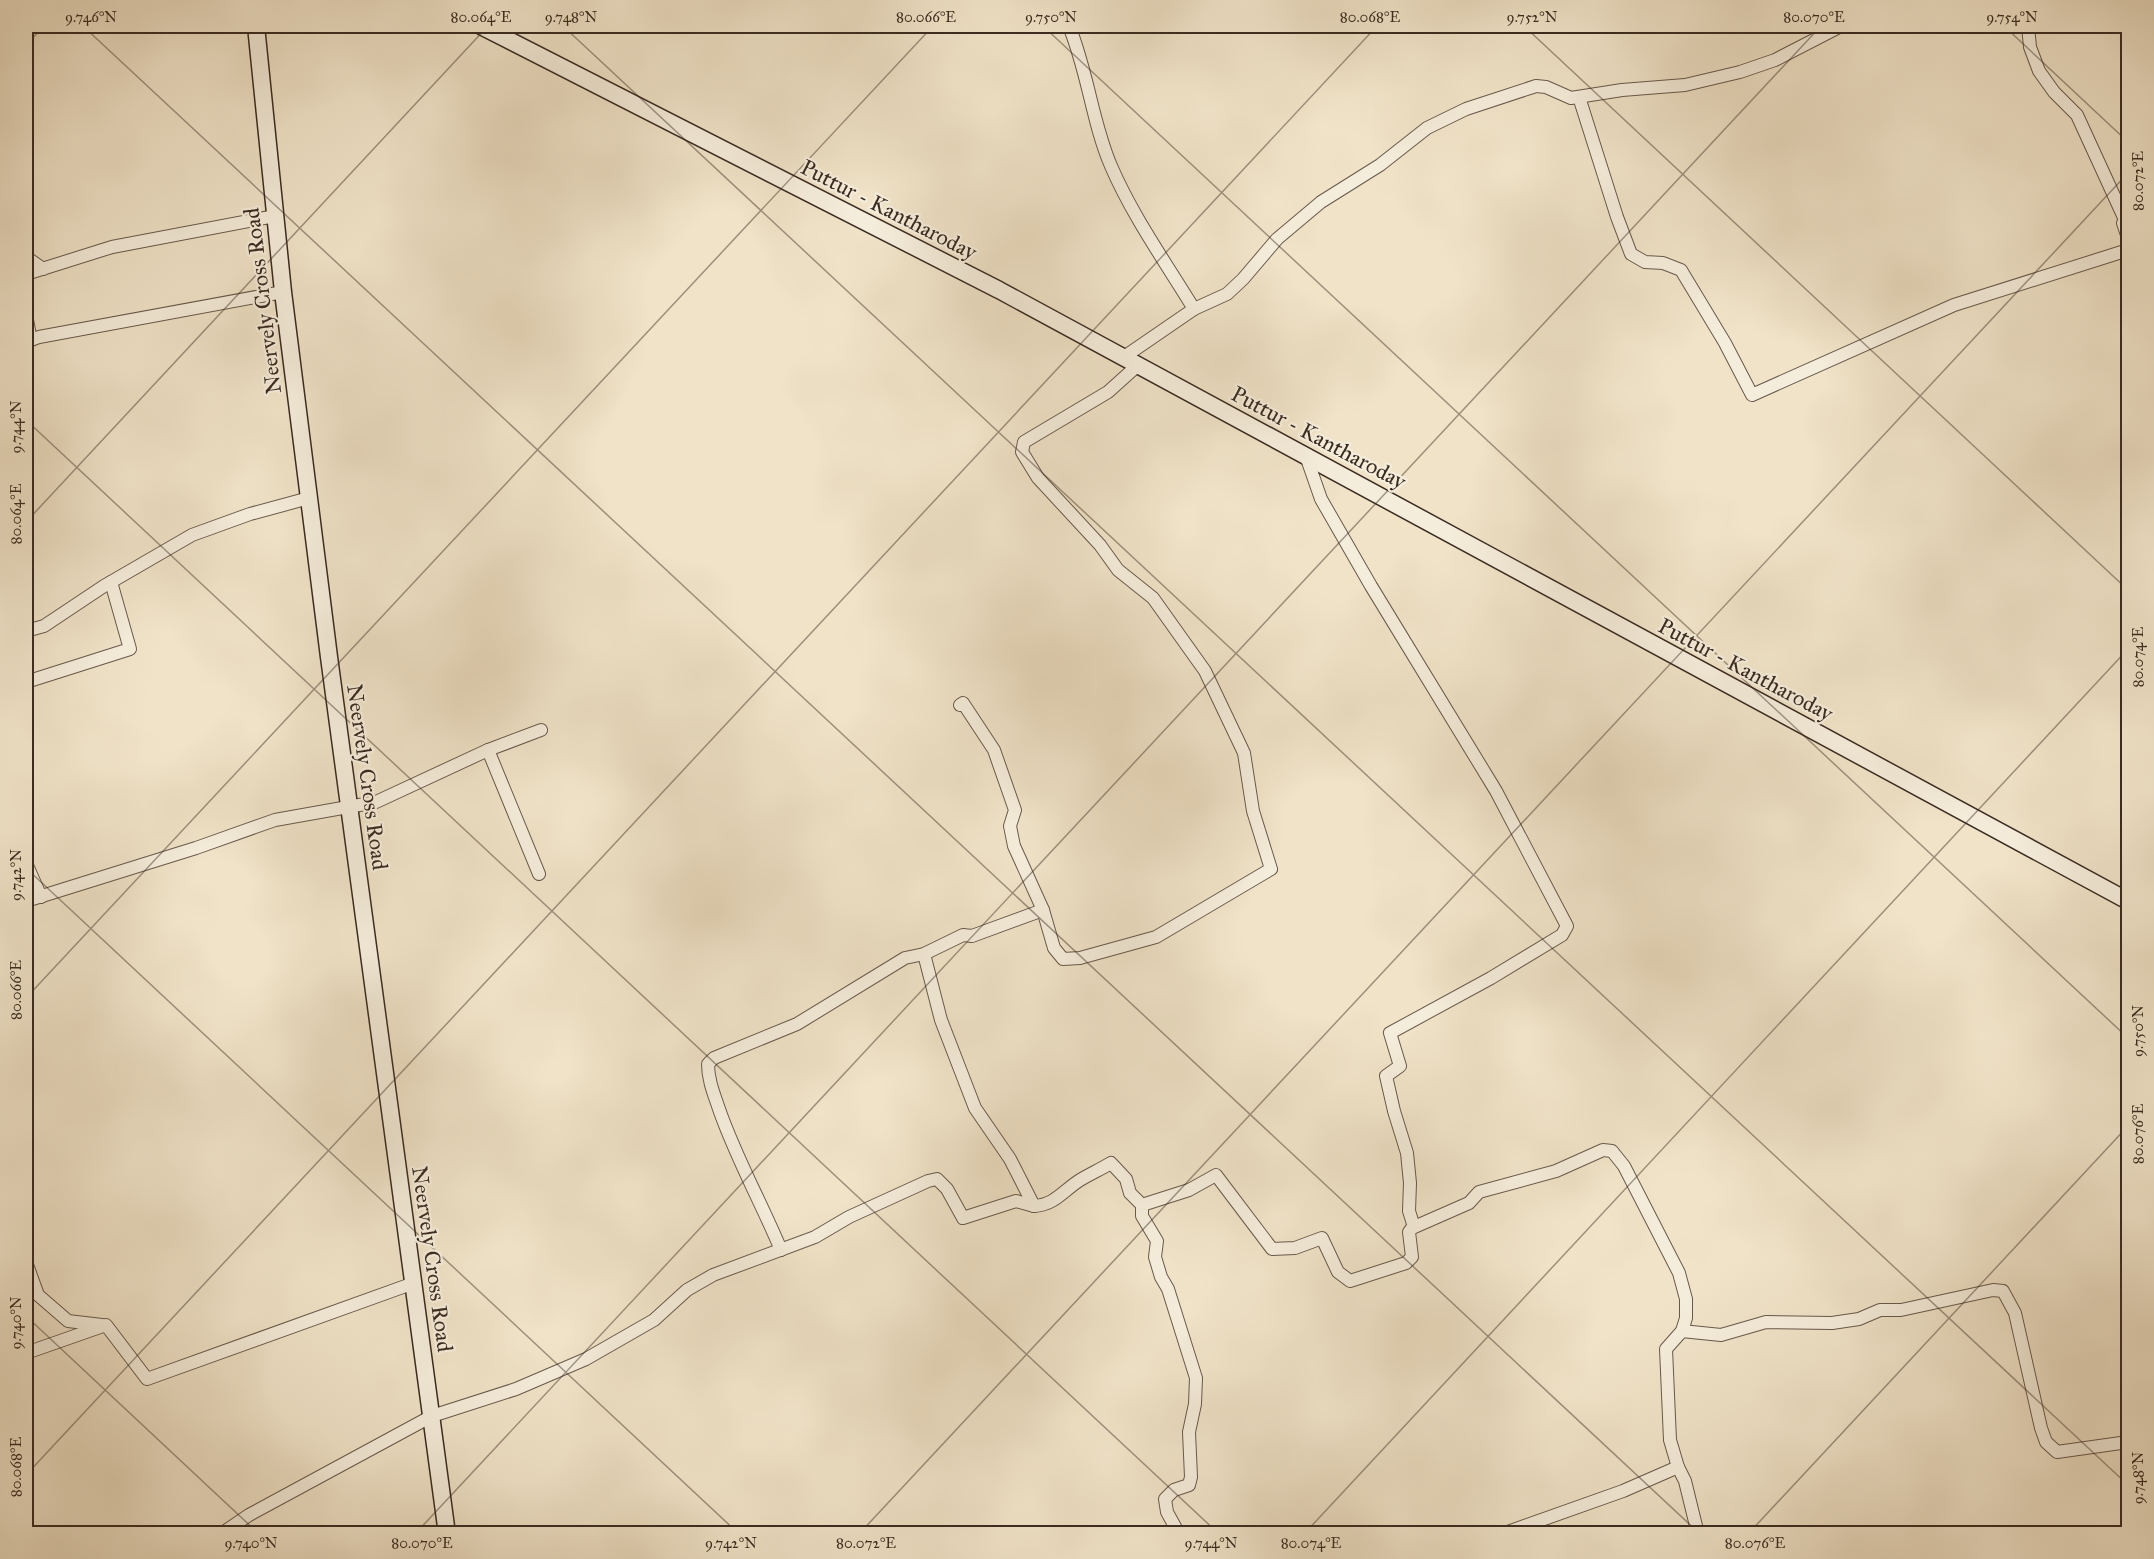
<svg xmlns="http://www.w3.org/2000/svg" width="2154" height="1559" viewBox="0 0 2154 1559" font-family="'IM FELL Great Primer',serif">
<rect width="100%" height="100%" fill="#f0e3c8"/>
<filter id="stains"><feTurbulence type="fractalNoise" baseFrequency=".00333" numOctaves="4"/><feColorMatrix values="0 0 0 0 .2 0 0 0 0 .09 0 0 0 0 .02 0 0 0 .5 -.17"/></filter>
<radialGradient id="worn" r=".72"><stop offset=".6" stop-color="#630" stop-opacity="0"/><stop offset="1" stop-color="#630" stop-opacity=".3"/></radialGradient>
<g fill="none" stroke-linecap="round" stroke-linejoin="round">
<g stroke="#68594b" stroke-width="14">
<g id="street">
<path d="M1069 26C1088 72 1092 122 1111 166 1133 217 1166 263 1194 309"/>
<path d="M2028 26 2030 47 2039 71 2054 92 2077 115 2126 222"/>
<path d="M1579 97 1617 217 1631 254 1645 262 1663 263 1681 270 1725 343 1752 395 1954 305 2128 250"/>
<path d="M2128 221 2123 223 2128 238"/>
<path d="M26 257 43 269"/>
<path d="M26 274 112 247 275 216"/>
<path d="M26 315 31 340"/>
<path d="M26 342 39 337 283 292"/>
<path d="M1124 357 1194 309 1227 294 1243 279 1277 239 1321 202 1380 165 1427 128 1466 109 1536 86 1546 87 1571 98 1622 90 1685 85 1740 72 1775 60 1841 26"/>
<path d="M1306 456 1321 499 1371 586 1496 791 1567 926 1562 935 1491 978 1390 1033 1400 1066 1386 1076 1394 1111 1407 1153 1410 1183 1409 1211 1414 1227"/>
<path d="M26 631 44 626 104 586 192 535 250 514 309 498"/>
<path d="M26 682 130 649 111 582"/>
<path d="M960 705 963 703 994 750 1015 810 1010 826 1014 846 1043 910 1054 948 1063 959 1080 958 1156 937 1271 869 1253 811 1244 753 1205 671 1153 598 1118 570 1100 545 1038 478 1022 452 1024 442 1108 392 1138 365"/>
<path d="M488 750 539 874"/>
<path d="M26 863 41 897"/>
<path d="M26 901 196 848 275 820 376 802 488 750 541 730"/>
<path d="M924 954 941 1020 975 1108 1010 1159 1034 1206C1055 1205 1064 1190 1080 1180 1090 1174 1101 1169 1111 1163L1126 1179 1130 1193 1142 1205V1216L1157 1241 1155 1257 1161 1277 1168 1289 1196 1378 1195 1404 1189 1432 1191 1477 1189 1485 1174 1490 1165 1499 1167 1512 1179 1534"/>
<path d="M1142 1205 1189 1190 1216 1175 1272 1249 1295 1248 1322 1238 1338 1272 1350 1281 1406 1263 1412 1257 1409 1232 1412 1228 1469 1203 1479 1192 1556 1171 1603 1150 1612 1151 1624 1166 1679 1273 1686 1299V1318L1682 1331"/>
<path d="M781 1250C761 1202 736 1158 719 1109 714 1094 708 1080 708 1064L714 1058 797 1024 905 958 924 954 963 935 972 936 1043 910"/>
<path d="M26 1262 38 1295 68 1321 102 1325"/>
<path d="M26 1353 106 1325 147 1379 414 1283"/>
<path d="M221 1534 249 1515 432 1416 516 1389 586 1359 654 1320 687 1290 713 1275 815 1237 849 1217 928 1181 937 1179 947 1189 963 1218 1016 1201 1034 1206"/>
<path d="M1502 1534 1623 1491 1678 1467"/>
<path d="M1698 1534 1685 1481 1678 1467 1670 1440 1666 1349 1682 1331 1721 1335 1766 1322 1832 1323 1859 1319 1880 1310H1901L1993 1290 2003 1291 2015 1313 2041 1428 2046 1442 2057 1452 2128 1442"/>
</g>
</g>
<g stroke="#3a2b21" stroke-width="19">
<g id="secondary">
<path d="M256 26 283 292 329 657 447 1534"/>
<path d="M481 26 999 290 2128 901"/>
</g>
</g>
<use href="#street" stroke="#f5eddb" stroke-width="12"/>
<use href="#secondary" stroke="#f5eddb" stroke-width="16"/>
</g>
<path fill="none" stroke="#3a2b21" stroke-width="1.5" stroke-opacity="0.45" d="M83 26 1700 1534M563 26 2128 1485M1043 26 2128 1038M1524 26 2128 590M2004 26 2128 142M26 45 44 26M26 420 1219 1534M26 522 488 26M26 868 739 1534M26 998 933 26M26 1316 259 1534M26 1475 1377 26M415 1534 1821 26M859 1534 2128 173M1304 1534 2128 649M1748 1534 2128 1126"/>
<g text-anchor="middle" stroke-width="4.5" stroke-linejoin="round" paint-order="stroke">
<g font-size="22" fill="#3a2b21" stroke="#f5eddb">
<text transform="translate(889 209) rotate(27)" y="8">Puttur - Kantharoday</text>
<text transform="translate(262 301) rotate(-97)" y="8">Neervely Cross Road</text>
<text transform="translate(1319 437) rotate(28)" y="8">Puttur - Kantharoday</text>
<text transform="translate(1746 669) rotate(28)" y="8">Puttur - Kantharoday</text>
<text transform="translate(368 777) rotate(82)" y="8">Neervely Cross Road</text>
<text transform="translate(433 1259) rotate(82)" y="8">Neervely Cross Road</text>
</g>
</g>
<rect width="2154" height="1559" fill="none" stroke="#f0e3c8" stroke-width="66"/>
<rect x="33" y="33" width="2088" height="1493" fill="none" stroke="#3a2b21" stroke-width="2"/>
<g font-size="15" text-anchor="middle" fill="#3a2b21">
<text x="91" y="22">9.746°N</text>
<text x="481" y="22">80.064°E</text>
<text x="571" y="22">9.748°N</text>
<text x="926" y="22">80.066°E</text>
<text x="1051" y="22">9.750°N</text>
<text x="1370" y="22">80.068°E</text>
<text x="1532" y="22">9.752°N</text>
<text x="1814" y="22">80.070°E</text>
<text x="2012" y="22">9.754°N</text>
<text transform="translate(2138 181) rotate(-90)" y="5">80.072°E</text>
<text transform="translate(16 427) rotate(-90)" y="5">9.744°N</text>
<text transform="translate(16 514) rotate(-90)" y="5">80.064°E</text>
<text transform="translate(2138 657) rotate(-90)" y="5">80.074°E</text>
<text transform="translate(16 875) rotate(-90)" y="5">9.742°N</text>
<text transform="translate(16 990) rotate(-90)" y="5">80.066°E</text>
<text transform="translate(2138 1031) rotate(-90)" y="5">9.750°N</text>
<text transform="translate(2138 1134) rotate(-90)" y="5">80.076°E</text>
<text transform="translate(16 1323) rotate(-90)" y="5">9.740°N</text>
<text transform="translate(16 1467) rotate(-90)" y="5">80.068°E</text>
<text transform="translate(2138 1478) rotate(-90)" y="5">9.748°N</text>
<text x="251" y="1548">9.740°N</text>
<text x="422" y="1548">80.070°E</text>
<text x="731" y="1548">9.742°N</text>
<text x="866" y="1548">80.072°E</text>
<text x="1211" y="1548">9.744°N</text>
<text x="1311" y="1548">80.074°E</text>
<text x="1755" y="1548">80.076°E</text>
</g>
<rect width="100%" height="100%" filter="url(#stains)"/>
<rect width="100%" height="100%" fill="url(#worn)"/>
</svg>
